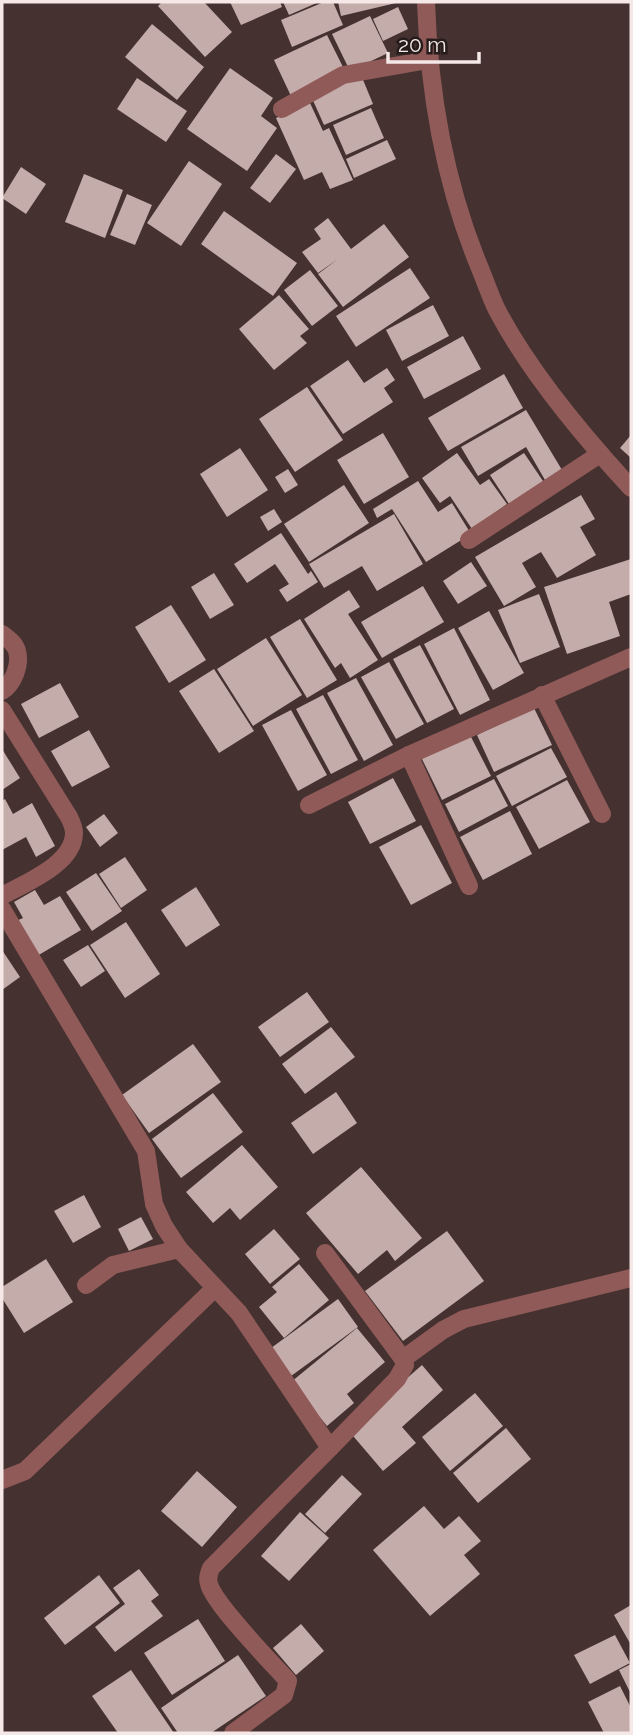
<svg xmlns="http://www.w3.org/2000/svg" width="633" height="1735" viewBox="0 0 633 1735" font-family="Raleway,sans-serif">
<rect width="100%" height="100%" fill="#443130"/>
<g fill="#c4acab">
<path d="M162 2H204L232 32 205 57 158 6Z"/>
<path d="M230 2H280L282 7 241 25Z"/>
<path d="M283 2H319L289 15Z"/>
<path d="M324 2H333L343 25 292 47 281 20Z"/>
<path d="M338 2H396V3L341 16Z"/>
<path d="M398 7 408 29 383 41 373 19Z"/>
<path d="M370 16 388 53 350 71 332 34Z"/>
<path d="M152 24 204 67 177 100 125 57Z"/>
<path d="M327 35 345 71 291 96 274 60Z"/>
<path d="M230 68 273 98 261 116 277 128 247 171 187 129Z"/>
<path d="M361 75 373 104 324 125 311 96Z"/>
<path d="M137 78 187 111 166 142 117 109Z"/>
<path d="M310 103 323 131 329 128 353 180 330 189 322 172 304 180 276 118Z"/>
<path d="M371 108 384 138 346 155 333 125Z"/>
<path d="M387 140 396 159 354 178 346 159Z"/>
<path d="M276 154 296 169 270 203 250 188Z"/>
<path d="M189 161 222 184 181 246 147 223Z"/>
<path d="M21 167 46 184 26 214 2 198Z"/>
<path d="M84 174 123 190 105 238 65 222Z"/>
<path d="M127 194 152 205 135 245 110 235Z"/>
<path d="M224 211 297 263 273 296 201 244Z"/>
<path d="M328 218 351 249 384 224 409 257 343 307 318 274 338 259 318 273 302 252 321 239 314 229Z"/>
<path d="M410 268 430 298 356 347 336 316Z"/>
<path d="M310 270 338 306 312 326 284 290Z"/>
<path d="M279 295 309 329 300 336 307 343 274 370 239 329Z"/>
<path d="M433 305 449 336 402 361 386 330Z"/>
<path d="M463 336 481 369 424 399 407 367Z"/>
<path d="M348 360 364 383 387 368 395 380 384 388 393 402 343 434 310 386Z"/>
<path d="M504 374 523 408 448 451 428 418Z"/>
<path d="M307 387 343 440 295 472 259 419Z"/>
<path d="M526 410 562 470 545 480 526 447 478 476 461 447Z"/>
<path d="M383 433 409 477 364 504 337 460Z"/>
<path d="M631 435V458L620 448Z"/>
<path d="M240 448 268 490 227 517 200 474Z"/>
<path d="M457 453 480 485 489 479 507 504 472 529 450 496 440 503 422 478Z"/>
<path d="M524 453 545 484 511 507 490 475Z"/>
<path d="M288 469 298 485 285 493 275 477Z"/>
<path d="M418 481 438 512 452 503 471 534 426 562 392 509 377 518 373 509Z"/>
<path d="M344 485 369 523 309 562 284 524Z"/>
<path d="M581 495 595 519 580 527 596 555 557 578 541 552 522 563 536 587 504 606 475 557Z"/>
<path d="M274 509 282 522 268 531 260 517Z"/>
<path d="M394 514 423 564 377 591 362 566 324 588 309 564Z"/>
<path d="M281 533 308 574 311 571 318 582 287 602 279 590 289 584 275 564 247 583 234 564Z"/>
<path d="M631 559V594L609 602 620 636 567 654 544 587Z"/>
<path d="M471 562 487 586 458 604 443 581Z"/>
<path d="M214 573 234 605 210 619 191 587Z"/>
<path d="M423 586 444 622 382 658 361 622Z"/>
<path d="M349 590 360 607 348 614 378 660 350 678 341 663 335 668 304 619Z"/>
<path d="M539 594 560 647 520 663 498 610Z"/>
<path d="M171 605 206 660 169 683 135 627Z"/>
<path d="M489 611 524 673 493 690 458 628Z"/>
<path d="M300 619 337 680 307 698 270 637Z"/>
<path d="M454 628 490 700 460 715 424 644Z"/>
<path d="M266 638 302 695 253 726 217 669Z"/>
<path d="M420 645 454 709 427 723 393 659Z"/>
<path d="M389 662 424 724 396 739 361 677Z"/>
<path d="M214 669 254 731 219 753 179 691Z"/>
<path d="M356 678 393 745 364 761 327 693Z"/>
<path d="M60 683 79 717 39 738 21 704Z"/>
<path d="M323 695 358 760 331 774 296 709Z"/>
<path d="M534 708 552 745 494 772 477 735Z"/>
<path d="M291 710 327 775 298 791 262 725Z"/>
<path d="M89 730 110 767 72 787 51 751Z"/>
<path d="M469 733 491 776 442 800 421 757Z"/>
<path d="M551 748 567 777 512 806 496 776Z"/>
<path d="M2 749 20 778 2 790Z"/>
<path d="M393 778 416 821 370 844 348 802Z"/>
<path d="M494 779 508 806 459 832 445 804Z"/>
<path d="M567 780 590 822 539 849 516 807Z"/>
<path d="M5 799 13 814 32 803 55 846 36 857 26 837 2 850V801Z"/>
<path d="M510 811 532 854 483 880 460 837Z"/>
<path d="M104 814 118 833 100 847 86 827Z"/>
<path d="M421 825 452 883 411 905 379 847Z"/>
<path d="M125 857 147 890 121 908 99 874Z"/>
<path d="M96 873 122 911 92 931 66 892Z"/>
<path d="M196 887 220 925 186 947 161 910Z"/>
<path d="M35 890 44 905 60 896 81 930 37 956 16 921 23 918 14 902Z"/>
<path d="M126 922 160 974 125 998 90 945Z"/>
<path d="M88 945 105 971 81 987 63 960Z"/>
<path d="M2 950 20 977 2 990Z"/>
<path d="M307 992 329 1022 280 1057 258 1027Z"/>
<path d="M331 1027 355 1057 305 1094 282 1064Z"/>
<path d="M193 1044 221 1082 149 1133 122 1095Z"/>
<path d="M336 1092 357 1123 313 1154 291 1123Z"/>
<path d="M213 1093 243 1132 181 1178 152 1139Z"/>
<path d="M242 1145 278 1187 240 1220 230 1208 213 1223 186 1192Z"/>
<path d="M361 1167 422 1238 395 1261 387 1250 358 1274 306 1213Z"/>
<path d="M84 1195 101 1227 73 1243 54 1211Z"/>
<path d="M141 1217 153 1239 129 1251 118 1229Z"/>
<path d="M274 1229 300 1259 270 1284 245 1254Z"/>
<path d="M447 1231 484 1281 403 1341 365 1291Z"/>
<path d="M46 1259 73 1302 24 1333 2 1298V1287Z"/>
<path d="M299 1264 329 1300 284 1338 259 1307 277 1292 272 1287Z"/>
<path d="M338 1299 358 1327 287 1379 267 1351Z"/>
<path d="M357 1328 385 1362 347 1394 354 1403 327 1426 291 1382Z"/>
<path d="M422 1365 443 1390 402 1427 416 1443 383 1471 348 1430Z"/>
<path d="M475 1393 503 1426 450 1471 422 1437Z"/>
<path d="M506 1428 531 1459 478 1503 453 1473Z"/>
<path d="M197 1471 237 1507 202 1547 161 1511Z"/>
<path d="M342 1475 362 1494 325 1533 305 1514Z"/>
<path d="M424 1506 444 1529 459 1516 481 1541 464 1555 480 1574 430 1616 373 1550Z"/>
<path d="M300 1512 329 1538 289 1581 261 1556Z"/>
<path d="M139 1569 159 1595 151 1601 163 1616 115 1652 95 1627 125 1604 113 1588Z"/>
<path d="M99 1575 120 1603 65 1645 44 1618Z"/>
<path d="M631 1605V1645L614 1615Z"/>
<path d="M198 1619 225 1661 172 1695 144 1653Z"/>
<path d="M301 1624 324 1651 296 1675 273 1648Z"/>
<path d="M615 1635 630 1663 590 1684 574 1655Z"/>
<path d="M238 1655 266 1696 211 1733H178L161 1708Z"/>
<path d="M631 1664V1694L619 1670Z"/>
<path d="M131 1670 174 1733H118L92 1696Z"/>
<path d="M620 1686 631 1708V1733H604L588 1702Z"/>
</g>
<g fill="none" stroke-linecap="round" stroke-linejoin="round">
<g stroke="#8f5a58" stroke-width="18">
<path d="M282 109 343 75 428 60"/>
<path d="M469 540 600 454"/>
<path d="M2 634C8 639 15 643 17 651 21 665 13 684 2 691"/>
<path d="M542 695 602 814"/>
<path d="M2 710 69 817C71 821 74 828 74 833 74 864 25 883 2 896"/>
<path d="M409 755 469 886"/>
<path d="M309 805 409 755 631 657"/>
<path d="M2 909 146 1151 154 1204 164 1226 179 1249 239 1313 330 1448 211 1568C209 1573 207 1578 209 1584 214 1604 271 1662 288 1681L284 1695 233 1733"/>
<path d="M325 1253 403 1359 405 1365 397 1379 330 1448"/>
<path d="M86 1285 113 1265 179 1249"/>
<path d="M403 1359 443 1330 464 1319 631 1278"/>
<path d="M2 1480 25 1471 215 1288"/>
</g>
<path stroke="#8f5a58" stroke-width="18" d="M426 2C429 93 444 181 479 266 485 280 490 296 497 310 530 373 583 436 631 488"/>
</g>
<rect width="633" height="1735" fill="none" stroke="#f5e8e7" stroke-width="7"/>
<path d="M388 52v10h91v-10" fill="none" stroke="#f5e8e7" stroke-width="3.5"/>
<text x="398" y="52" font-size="21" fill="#f5e8e7" stroke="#251c1b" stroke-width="5" paint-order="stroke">20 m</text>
</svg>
